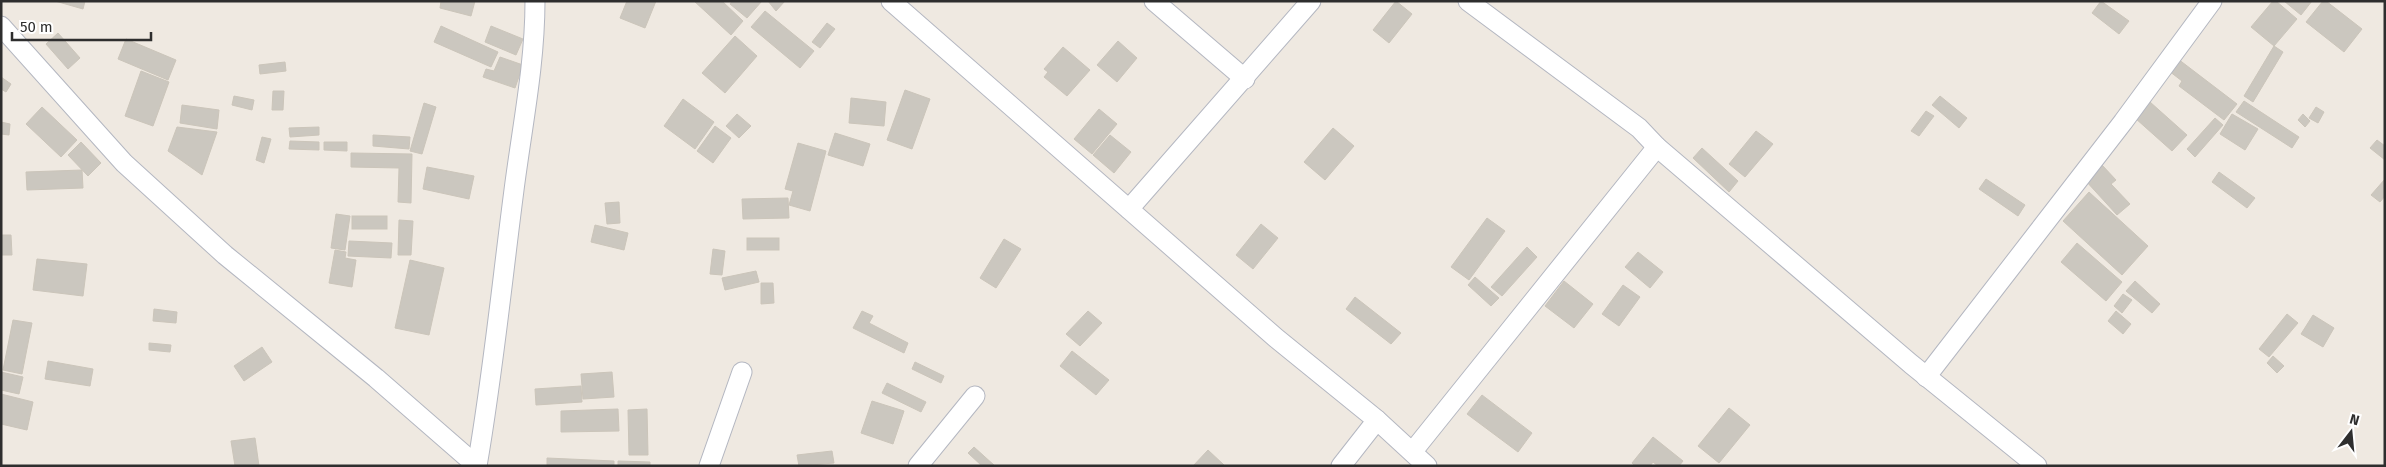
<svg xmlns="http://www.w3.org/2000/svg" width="2386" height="467" viewBox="0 0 2386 467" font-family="'Fira Sans',sans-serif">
<rect width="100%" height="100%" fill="#efe9e1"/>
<g fill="#cbc7bf" stroke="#cbc5ba">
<path d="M55 1H85L83 9Z"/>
<path d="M441 1H475L471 16 440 8Z"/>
<path d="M627 1H656L645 28 620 18Z"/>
<path d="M694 1H722L743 21 731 35Z"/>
<path d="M732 1H762L747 18 730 4Z"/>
<path d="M768 1H785L776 11Z"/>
<path d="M1396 1 1412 14 1389 43 1373 30Z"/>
<path d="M2101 1 2129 21 2119 34 2092 13Z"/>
<path d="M2273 1H2276L2297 19 2274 46 2251 27Z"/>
<path d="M2284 1H2312L2301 15Z"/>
<path d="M2323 1H2326L2362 29 2344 52 2306 22Z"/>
<path d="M765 11 814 51 800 68 751 27Z"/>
<path d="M827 23 835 29 820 48 812 42Z"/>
<path d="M441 26 498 52 491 67 434 42Z"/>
<path d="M491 26 523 39 516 55 485 42Z"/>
<path d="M58 33 80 58 68 69 46 44Z"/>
<path d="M735 36 757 56 725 93 702 73Z"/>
<path d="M126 39 176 60 168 80 118 59Z"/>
<path d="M1118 41 1137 58 1117 82 1097 65Z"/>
<path d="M2274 46 2283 52 2253 102 2244 96Z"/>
<path d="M1063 47 1090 70 1067 96 1044 77 1048 72 1044 69Z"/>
<path d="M500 57 523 65 515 88 483 77 486 69 494 71Z"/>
<path d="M2178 59 2237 104 2224 120 2179 86 2182 81 2169 71Z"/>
<path d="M285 62 286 71 260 74 259 65Z"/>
<path d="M141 71 169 82 153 126 125 116Z"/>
<path d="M1 77 11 84 6 92 1 89Z"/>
<path d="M905 90 930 99 912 149 887 140Z"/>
<path d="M273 91H284L283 110H272Z"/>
<path d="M234 96 254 100 252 110 232 105Z"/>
<path d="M1940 96 1967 118 1959 128 1932 105Z"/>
<path d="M851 98 886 102 884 126 849 123Z"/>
<path d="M683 99 714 122 695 149 664 126Z"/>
<path d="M2244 101 2299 137 2292 148 2236 112Z"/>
<path d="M2150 102 2187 135 2172 151 2135 118Z"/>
<path d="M424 103 436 107 422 154 410 151Z"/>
<path d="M182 105 219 110 217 129 180 123Z"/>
<path d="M42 107 77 140 61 157 26 124Z"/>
<path d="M2316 107 2324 112 2318 123 2309 118Z"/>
<path d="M1099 109 1117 124 1092 154 1074 139Z"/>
<path d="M1926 111 1934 116 1919 136 1911 131Z"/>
<path d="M737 114 751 126 739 138 726 126Z"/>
<path d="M2232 114 2258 129 2245 150 2220 134Z"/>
<path d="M2303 114 2310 121 2305 127 2298 120Z"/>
<path d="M2215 118 2223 125 2195 157 2187 149Z"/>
<path d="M1 122 10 124 9 135 1 134Z"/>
<path d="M715 126 731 138 713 163 697 151Z"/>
<path d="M177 127 217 132 202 175 168 151Z"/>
<path d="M319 127V135L290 137 289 128Z"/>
<path d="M1333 128 1354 146 1325 180 1304 162Z"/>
<path d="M1756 131 1773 144 1745 177 1729 164Z"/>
<path d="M835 133 870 144 863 166 828 155Z"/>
<path d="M373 135 410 137 409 149 373 146Z"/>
<path d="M1110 135 1131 152 1114 173 1093 155Z"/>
<path d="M262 137 271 139 264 163 256 160Z"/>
<path d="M2377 140 2385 146V160L2370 148Z"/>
<path d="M290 141 319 142V150L289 149Z"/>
<path d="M81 142 101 163 88 176 68 155Z"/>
<path d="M324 142H347V151L324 150Z"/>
<path d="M798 143 826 151 810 211 789 205 793 191 785 189Z"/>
<path d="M1702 148 1738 181 1729 192 1693 158Z"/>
<path d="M351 153 412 154 411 203 398 202 399 168 351 167Z"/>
<path d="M2102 165 2116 180 2111 184 2130 204 2117 215 2085 180Z"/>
<path d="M427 167 474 176 469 199 423 189Z"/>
<path d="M82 170 83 188 27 190 26 172Z"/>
<path d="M2219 172 2255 198 2247 208 2212 182Z"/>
<path d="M1986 179 2025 205 2018 216 1979 189Z"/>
<path d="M2385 179V196L2380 202 2371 195Z"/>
<path d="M2089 192 2148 246 2122 275 2063 221Z"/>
<path d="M788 198 789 218 743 219 742 199Z"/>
<path d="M619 202 620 223 607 224 605 203Z"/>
<path d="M336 214 350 216 345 250 331 248Z"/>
<rect x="352" y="216" width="35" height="13"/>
<path d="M1487 218 1505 231 1469 280 1451 267Z"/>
<path d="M399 220 413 221 411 255H398Z"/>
<path d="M1261 224 1278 238 1253 269 1236 255Z"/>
<path d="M595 225 628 233 624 250 591 242Z"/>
<path d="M1 235H11L12 255H1Z"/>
<rect x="747" y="238" width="32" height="12"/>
<path d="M1004 239 1021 249 996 288 980 278Z"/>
<path d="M349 241 392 243 391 258 348 256Z"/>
<path d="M2077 243 2122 282 2106 301 2061 262Z"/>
<path d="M1527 247 1537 257 1502 296 1491 287Z"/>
<path d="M713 249 725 251 722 275 710 274Z"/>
<path d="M335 250 346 252 345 258 356 260 352 287 329 283Z"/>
<path d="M1638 252 1663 272 1650 288 1625 267Z"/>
<path d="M37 259 87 264 83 296 33 290Z"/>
<path d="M410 260 444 268 429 335 395 328Z"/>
<path d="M756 271 759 282 725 290 722 278Z"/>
<path d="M1475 277 1499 298 1491 306 1468 285Z"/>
<path d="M1564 281 1593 304 1574 328 1545 306Z"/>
<path d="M2135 281 2160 304 2152 313 2126 291Z"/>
<path d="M761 283H773L774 303 761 304Z"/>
<path d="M1623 285 1640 297 1619 326 1602 314Z"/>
<path d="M2123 294 2132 300 2122 313 2114 306Z"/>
<path d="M1355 297 1401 333 1391 344 1346 309Z"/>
<path d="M154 309 177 312 176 323 153 321Z"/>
<path d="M862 311 873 316 869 323 908 343 904 353 853 328Z"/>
<path d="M1088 311 1102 323 1080 346 1066 334Z"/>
<path d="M2116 311 2131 324 2123 334 2108 321Z"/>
<path d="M2287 314 2298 323 2269 357 2259 349Z"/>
<path d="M2313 315 2334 328 2323 347 2301 334Z"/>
<path d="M13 320 32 323 22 374 3 370Z"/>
<path d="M149 343 171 345 170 352 149 350Z"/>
<path d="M262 347 272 362 244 381 234 366Z"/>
<path d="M1072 351 1109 380 1096 395 1060 366Z"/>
<path d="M2273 356 2284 366 2277 373 2267 363Z"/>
<path d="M48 361 93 369 90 386 45 379Z"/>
<path d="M915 362 944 376 941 383 912 369Z"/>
<path d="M1 372 23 377 19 394 1 390Z"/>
<path d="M612 372 614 397 583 399 581 374Z"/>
<path d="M887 383 926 402 921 412 882 393Z"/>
<path d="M581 386 582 402 536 405 535 389Z"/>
<path d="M1 394 33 402 27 430 1 424Z"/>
<path d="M1482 395 1532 433 1518 452 1467 414Z"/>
<path d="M872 401 904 411 893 444 861 433Z"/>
<path d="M1729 408 1750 425 1719 463 1698 446Z"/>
<path d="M618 409 619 431 561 432V411Z"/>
<path d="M647 409 648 455H629L628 410Z"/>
<path d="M1653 437 1683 461 1679 466H1658L1653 462 1650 466H1635L1632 463Z"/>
<path d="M255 438 259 466H235L231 441Z"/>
<path d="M974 447 995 466H982L968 453Z"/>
<path d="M1208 450 1224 465 1223 466H1193Z"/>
<path d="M832 451 834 463 799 466 797 455Z"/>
<path d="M547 458 614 461V466H547Z"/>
<path d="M618 461 650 462V466H618Z"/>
</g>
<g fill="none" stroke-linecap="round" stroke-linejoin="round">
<g stroke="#b4b7c1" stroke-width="21">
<g id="street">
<path d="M891 1 1276 338 1377 420 1427 466"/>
<path d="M1154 1 1245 79"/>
<path d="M1468 1 1639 128 1657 147 1911 364 2037 466"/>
<path d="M1 26 124 163 225 255 376 378 477 466"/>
<path d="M1129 209 1311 1"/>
<path d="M1926 377 2123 122 2212 1"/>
<path d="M1413 451 1657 147"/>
<path d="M477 466C493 374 502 282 514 190 522 127 535 65 535 1"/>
<path d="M709 466 742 372"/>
<path d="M918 466 975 396"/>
<path d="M1341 466 1377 420"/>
</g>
</g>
<use href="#street" stroke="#fff" stroke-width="19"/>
</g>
<rect width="2386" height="467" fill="none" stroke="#2e2e2e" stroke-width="5"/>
<g transform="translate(2351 432) rotate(16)" stroke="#ffffff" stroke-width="4" paint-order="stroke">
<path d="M0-4L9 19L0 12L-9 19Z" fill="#2e2e2e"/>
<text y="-8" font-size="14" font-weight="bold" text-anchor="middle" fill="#2e2e2e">N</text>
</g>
<path d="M12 32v8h139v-8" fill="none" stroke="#2e2e2e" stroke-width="2.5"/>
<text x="20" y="32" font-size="15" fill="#2e2e2e" stroke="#ffffff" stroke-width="4" paint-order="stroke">50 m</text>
</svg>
